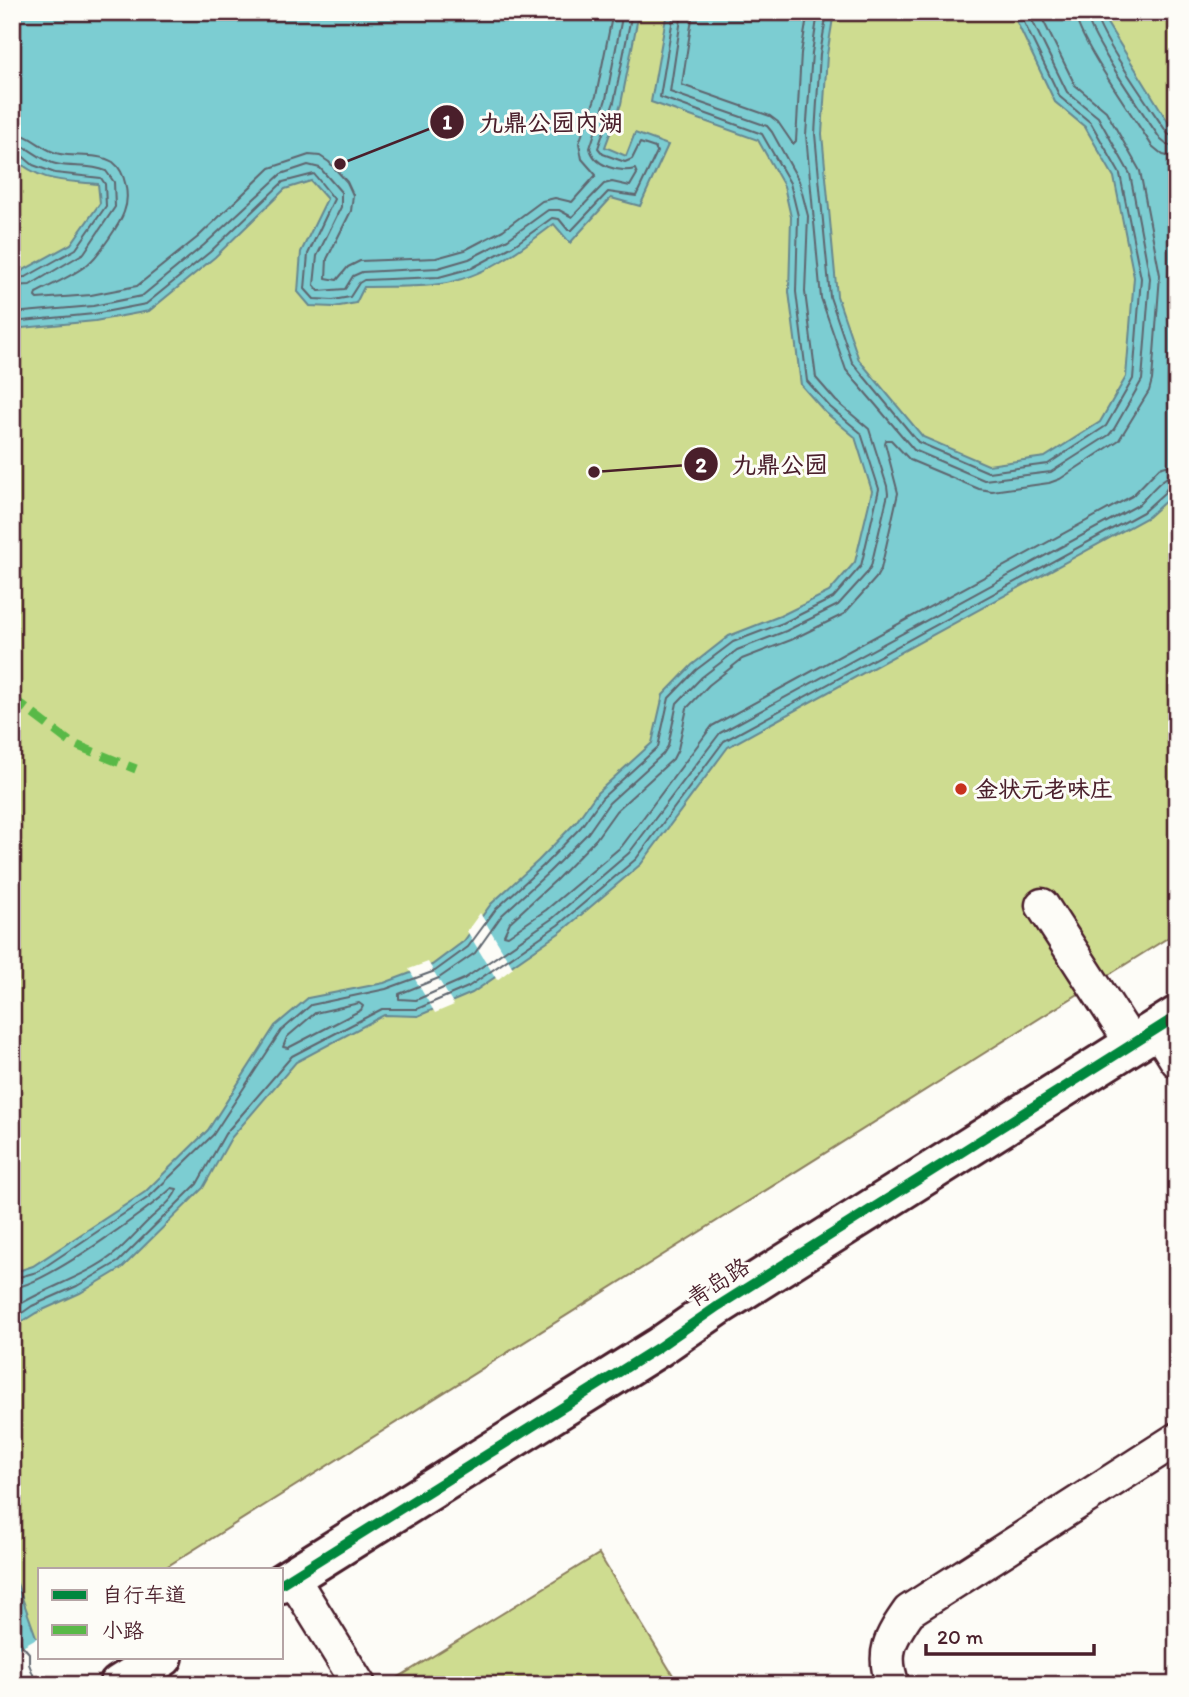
<svg xmlns="http://www.w3.org/2000/svg" width="1189" height="1697" viewBox="0 0 1189 1697" font-family="Itim,'LXGW WenKai TC',sans-serif">
<rect width="100%" height="100%" fill="#fdfcf7"/>
<filter id="ink" filterUnits="userSpaceOnUse"><feTurbulence type="fractalNoise" baseFrequency=".0143" numOctaves="2"/><feDisplacementMap in="SourceGraphic" scale="14" xChannelSelector="R" yChannelSelector="G"/><feConvolveMatrix kernelMatrix="1 2 1 2 8 2 1 2 1" color-interpolation-filters="sRGB"/></filter>
<g filter="url(#ink)">
<g fill="#cedc90" stroke="#8c7e5e" stroke-width="2">
<path d="M12 12H1177V932L163 1569H40V1646L12 1664Z"/>
<path d="M599 1554 679 1685H386Z"/>
</g>
<g fill="#7bcdd2" stroke="#67878f" stroke-width="2">
<path d="M12 12H639L621 104 605 147 626 156 635 133 668 145 640 206 611 198 570 243 554 224C520 250 483 278 440 284 416 288 389 286 364 287L356 303 334 307 310 306 298 292 301 252 327 199 311 181 285 189 215 257 149 311 95 321 12 329V271H22L71 244 100 203 98 184C60 180 43 183 12 157Z"/>
<path d="M667 12H834L827 55 822 134 837 296 859 360 923 437 988 465 1045 457 1100 422 1126 377 1134 277 1114 177 1085 127 1055 102 1012 12H1100L1177 136V484L1169 498 1148 517 728 747 641 864 562 931 472 993 418 1016 384 1015 296 1062 231 1138 203 1188 122 1268 80 1293 36 1313 12 1328V1273L33 1266 145 1192 208 1130 275 1026 308 998 384 983 432 965 464 941 491 904 538 861 576 822 597 793 652 743 663 695 692 665 729 636 780 616 829 592 855 562 872 491 855 437 825 412 801 385 789 292 791 217 784 186 758 140 651 102Z"/>
<path d="M12 1553 15 1578 40 1648V1657L12 1685Z"/>
</g>
<g fill="#fdfcf7">
<path d="M480 913 513 968 497 980 467 931Z"/>
<path d="M428 962 454 1005 435 1013 409 969Z"/>
<path d="M40 1636V1657H47L57 1685H12V1652Z"/>
</g>
<g fill="none" stroke-linecap="round" stroke-linejoin="round">
<g stroke="#5e656e" stroke-width="2">
<path d="M682 12 670 92 767 126 772 132 799 181 808 216 805 292 816 378 836 401 869 429 887 486 888 494 871 566 867 573 838 605 786 631 737 650 702 677 677 703 668 746 663 754 609 803 588 833 549 872 502 915 475 953 439 978 399 994V999L416 1000 464 979 553 918 629 853 720 733 1138 505C1150 494 1162 475 1177 474"/>
<path d="M693 12 682 85 770 116 778 122 793 144 796 141 801 53 808 12"/>
<path d="M818 12 812 53 806 135 821 298 846 370 914 450 984 480 1051 472 1109 435 1114 429 1142 380 1150 278 1130 174 1098 117 1067 92 1028 12"/>
<path d="M827 12 820 54 815 134 830 297 852 362 918 442 988 472 1048 464 1106 426 1133 379 1141 278 1120 174 1091 123 1060 97 1019 12"/>
<path d="M1039 12 1075 85 1106 111 1140 171 1160 275 1152 380 1149 391 1119 440 1060 479 1049 483 992 491 979 489 910 460 891 440H886L885 443 898 493 881 569 876 578 844 614 791 640 742 659 709 685 687 708 678 749 673 759 616 811 596 839 556 880 510 922 504 935 508 936 546 910 622 846 712 726 1132 496 1159 468 1177 463"/>
<path d="M1075 12C1076 37 1136 120 1152 146L1163 155 1177 158"/>
<path d="M1086 12C1087 34 1146 117 1161 140L1167 145 1177 147"/>
<path d="M1095 12C1097 33 1153 111 1168 134L1177 138"/>
<path d="M12 133C31 133 42 151 60 154 76 157 98 153 113 162 126 172 130 197 124 212 120 224 98 256 88 264 73 276 53 284 36 293L35 297 37 299 91 295 137 286 198 237 270 168 309 155 320 156 329 162 347 182 353 195 351 211 327 259 326 278 337 280 348 267 360 261 436 258 465 250 503 230 542 201 555 198 572 202 596 175 582 159 579 143 596 96 613 12"/>
<path d="M12 143C27 144 39 160 56 164 72 168 90 164 106 171L114 182 115 207 84 253 30 285 12 286"/>
<path d="M12 152 19 153 33 165 55 173 101 178 105 184 106 206 76 249 26 277 12 278"/>
<path d="M12 313 93 306 142 296 204 245 281 174 308 165 320 168 341 192V207L317 256 314 285 319 291 345 289 353 276 362 272 438 268 469 259 508 239 548 210H559L572 217 604 184 612 182 630 186 637 174 635 169C619 173 594 166 590 148L606 99 623 12"/>
<path d="M12 322 94 314 146 304 210 252 283 182 314 174 334 199 308 254 305 289 314 299 333 300 350 297 359 283 364 280 439 277 472 268 513 246 552 218 559 219 568 230H572L608 192 636 196 657 152 655 148 640 143 632 159 625 162 603 154 598 148 614 102 632 12"/>
<path d="M359 1003 363 1006 361 1010 288 1048 283 1047 287 1037 315 1013Z"/>
<path d="M12 1279 37 1272 149 1197 213 1135 281 1031 311 1005 386 989 435 971 468 947 496 909 543 866 581 827 602 798 658 747 669 698 696 670 733 642 783 623 833 598 861 566 879 489 861 433 830 407 807 381 796 292 798 216 790 183 762 134 660 97 674 12"/>
<path d="M12 1288C43 1286 147 1211 172 1188L177 1189C174 1199 161 1209 152 1217 139 1229 127 1244 113 1255 83 1278 44 1288 12 1309"/>
<path d="M12 1320 32 1306 77 1286 118 1262 197 1184 225 1134 292 1056 382 1009H417L468 987 558 925 636 859 724 741 1143 512 1164 493 1169 485 1177 483"/>
<path d="M12 1617 22 1645 29 1653V1664L37 1685"/>
</g>
<g stroke="#4a1f2b" stroke-width="37">
<g id="service">
<path d="M1042 905 1132 1044"/>
<path d="M1157 1029 1177 1061"/>
<path d="M292 1577 359 1685"/>
<path d="M893 1685C881 1653 890 1638 909 1611L1177 1439"/>
</g>
</g>
<g stroke="#4a1f2b" stroke-width="44">
<g id="tertiary">
<path d="M282 1583 659 1347 718 1306 1177 1016"/>
<path d="M119 1685 163 1657"/>
</g>
</g>
<use href="#service" stroke="#fdfcf7" stroke-width="32"/>
<use href="#tertiary" stroke="#fdfcf7" stroke-width="38"/>
<path stroke="#58b947" stroke-width="9" stroke-dasharray="18 9" stroke-linecap="butt" d="M12 698 71 743 136 769"/>
<g stroke="#fdfcf7" stroke-width="15">
<path id="cycleway" d="M282 1583 659 1347 718 1306 1177 1016"/>
</g>
<use href="#cycleway" stroke="#00873e" stroke-width="10"/>
</g>
</g>
<circle fill="#c8321e" stroke="#fdfcf7" stroke-width="2.5" cx="961" cy="789" r="7"/>
<g text-anchor="middle" stroke-width="6" stroke-linejoin="round" paint-order="stroke">
<g font-size="23" font-weight="bold" fill="#4a1f2b" stroke="#fdfcf7" text-anchor="start">
<text x="975" y="797">金状元老味庄</text>
</g>
<g font-size="23" fill="#4a1f2b" stroke="#fdfcf7">
<text transform="translate(718 1282) rotate(-33)" y="8">青岛路</text>
</g>
</g>
<path fill="none" stroke="#4a1f2b" stroke-width="2.5" d="M340 164L447 122M594 472L701 464"/>
<g fill="#4a1f2b" stroke="#fdfcf7" stroke-width="2.5">
<circle cx="340" cy="164" r="7"/>
<circle cx="594" cy="472" r="7"/>
<circle cx="447" cy="122" r="18"/>
<circle cx="701" cy="464" r="18"/>
</g>
<g font-size="21" text-anchor="middle" font-weight="bold" fill="#fff">
<text x="447" y="129">1</text>
<text x="701" y="472">2</text>
</g>
<g font-size="24" text-anchor="middle" font-weight="bold" fill="#4a1f2b" stroke="#fdfcf7" stroke-width="6" stroke-linejoin="round" paint-order="stroke">
<text x="551" y="131">九鼎公园内湖</text>
<text x="780" y="473">九鼎公园</text>
</g>
<rect width="1189" height="1697" fill="none" stroke="#fdfcf7" stroke-width="42"/>
<rect x="21" y="21" width="1147" height="1655" fill="none" stroke="#4a1f2b" stroke-width="2.5" filter="url(#ink)"/>
<rect x="38" y="1568" width="245" height="91" fill="#fdfcf7" stroke="#b5a4a5" stroke-width="2"/>
<rect x="52" y="1590" width="35" height="10" fill="#00873e" stroke="#b5a4a5" stroke-width="2"/>
<text x="102" y="1602" font-size="21" fill="#4a1f2b">自行车道</text>
<rect x="52" y="1625" width="35" height="10" fill="#58b947" stroke="#b5a4a5" stroke-width="2"/>
<text x="102" y="1638" font-size="21" fill="#4a1f2b">小路</text>
<path d="M926 1644v10h168v-10" fill="none" stroke="#4a1f2b" stroke-width="3.5"/>
<text x="937" y="1644" font-size="21" fill="#4a1f2b" stroke="#fdfcf7" stroke-width="5" paint-order="stroke">20 m</text>
</svg>
